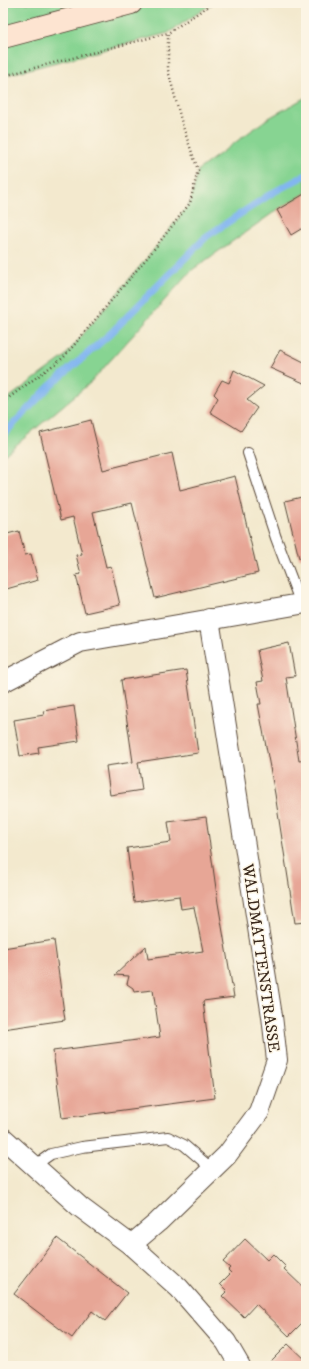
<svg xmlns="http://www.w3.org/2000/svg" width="309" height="1369" viewBox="0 0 309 1369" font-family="'IM FELL DW Pica',serif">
<rect width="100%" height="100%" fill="#fcf5e5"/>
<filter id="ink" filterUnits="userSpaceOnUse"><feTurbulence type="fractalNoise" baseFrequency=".025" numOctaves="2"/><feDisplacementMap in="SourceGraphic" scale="8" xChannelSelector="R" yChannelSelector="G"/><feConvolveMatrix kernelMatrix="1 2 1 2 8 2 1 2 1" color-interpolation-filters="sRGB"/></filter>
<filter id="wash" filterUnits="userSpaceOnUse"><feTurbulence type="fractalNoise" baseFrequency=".012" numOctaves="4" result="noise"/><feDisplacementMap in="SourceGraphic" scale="16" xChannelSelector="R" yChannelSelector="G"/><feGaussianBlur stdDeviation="0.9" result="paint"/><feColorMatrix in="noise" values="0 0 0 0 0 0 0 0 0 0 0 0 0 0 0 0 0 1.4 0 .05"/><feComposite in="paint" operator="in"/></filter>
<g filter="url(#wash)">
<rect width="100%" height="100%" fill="#f3e9ce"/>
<g fill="#87d492" stroke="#617f58">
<path d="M3 3H213L168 33 3 76Z"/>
<path d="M306 97V193L277 210 192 270 90 383 3 456V402L64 357 95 320 151 253 190 203 198 170 267 119Z"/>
</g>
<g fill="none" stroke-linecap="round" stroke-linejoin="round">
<path stroke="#82b6f0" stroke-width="7" d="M3 435 49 387 110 334 207 236 272 193 306 175"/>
</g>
<g id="blocks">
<g fill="#e7a696">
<path d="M306 193V226L291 235 277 210Z"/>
<path d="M280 350 306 363V384L270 368Z"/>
<path d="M234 370 264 386 247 400 257 408 241 431 210 412 218 398 214 394 222 380 229 383Z"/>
<path d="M91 420 103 470 172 453 180 490 235 476 258 573 155 598 132 503 93 512 106 567 111 566 120 605 85 613 76 575 81 574 76 555 82 554 73 517 61 520 40 433Z"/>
<path d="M306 496V558H299L285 501Z"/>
<path d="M19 531 25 555 31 554 38 580 3 590V535Z"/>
<path d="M289 643 295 676 286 677 299 761 306 760V922L295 923 275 794 258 704H261L257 682 263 681 257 650Z"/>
<path d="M186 670 198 753 138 762 142 790 110 795 106 766 133 762 121 680Z"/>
<path d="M74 706 79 741 38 747 39 753 20 756 14 720 44 715 43 711Z"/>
<path d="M206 817 218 903 234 997 203 1001 215 1098 62 1118 53 1051 160 1037 153 990 134 992 133 988 127 984 129 976 115 975 146 946 148 959 203 951 194 907 181 909 179 896 134 902 127 848 171 842 168 822Z"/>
<path d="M54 940 65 1020 3 1029V948Z"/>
<path d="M57 1238 127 1293 105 1321 92 1311 72 1338 14 1294Z"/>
<path d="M245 1239 267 1260 273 1254 286 1267 284 1269 306 1290V1319L289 1336 256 1304 244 1317 222 1296 227 1291 220 1284 231 1273 228 1270 230 1268 223 1262Z"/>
<path d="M288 1344 306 1361V1366H266Z"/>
</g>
</g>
</g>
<g filter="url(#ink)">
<use href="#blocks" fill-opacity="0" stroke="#574738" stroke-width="1"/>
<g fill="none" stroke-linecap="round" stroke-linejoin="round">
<g stroke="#574738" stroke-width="12">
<g id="service">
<path d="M248 453 276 538 301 604"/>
<path d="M34 1166 51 1154 82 1147 168 1137 184 1145 212 1169"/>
</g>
</g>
<g stroke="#574738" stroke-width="22">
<g id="minor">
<path d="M3 682 80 642 306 603"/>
<path d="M3 1138 80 1207 131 1245 179 1288 226 1342 240 1366"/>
<path d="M131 1245 158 1222 227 1155 259 1112 277 1060 272 1016 209 619"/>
</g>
</g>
<g stroke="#574738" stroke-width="24">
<path id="secondary" d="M3 37 131 3"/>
</g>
<g stroke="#574738" stroke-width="2.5" stroke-dasharray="1 3" stroke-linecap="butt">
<path d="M3 5 11 3"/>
<path d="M3 76 168 33"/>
<path d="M3 402 64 357 151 253 190 203 198 170 182 124 168 70V33L213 3"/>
</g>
<use href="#service" stroke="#fff" stroke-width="10"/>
<use href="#minor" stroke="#fff" stroke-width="20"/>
<use href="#secondary" stroke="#fde4d1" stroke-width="22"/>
</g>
</g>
<g text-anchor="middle" stroke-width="3" stroke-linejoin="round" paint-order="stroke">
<g font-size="16" fill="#3b2a1e" stroke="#fcf5e5">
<text transform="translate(262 958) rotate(82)" y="6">WALDMATTENSTRASSE</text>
</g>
</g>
<rect width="309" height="1369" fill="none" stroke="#fcf5e5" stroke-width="16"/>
</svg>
